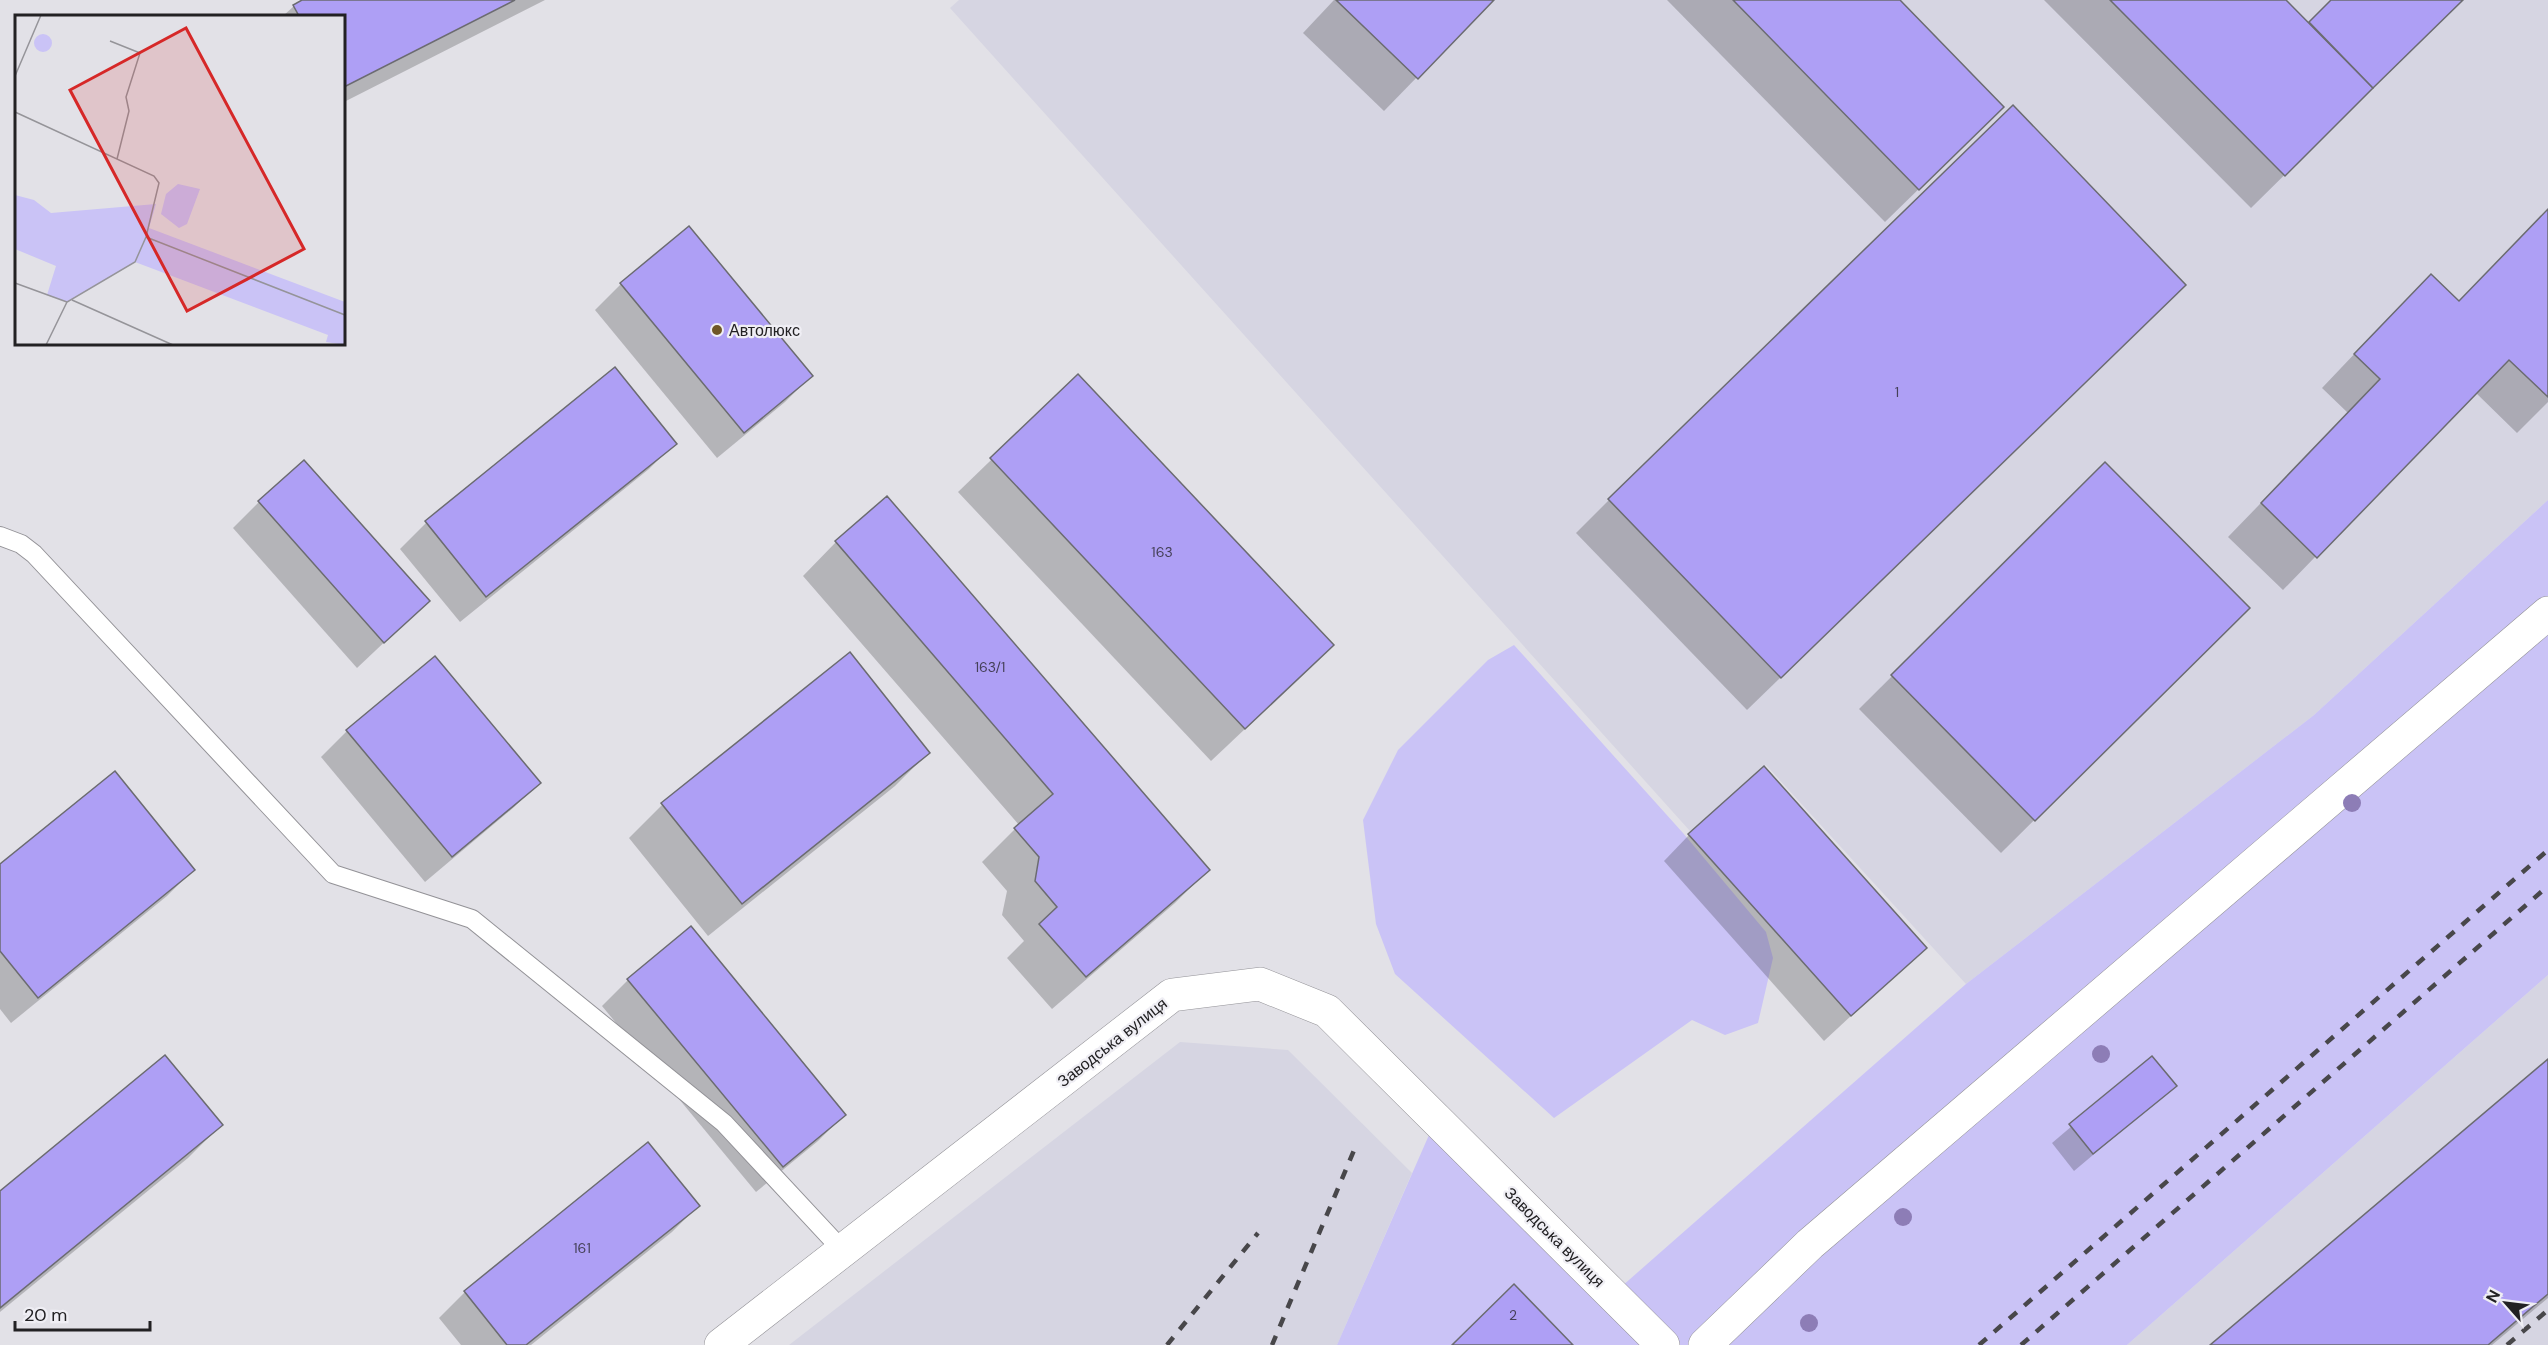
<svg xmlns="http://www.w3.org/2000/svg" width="2548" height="1345" viewBox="0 0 2548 1345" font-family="'DM Sans',sans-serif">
<rect width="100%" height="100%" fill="#e2e1e7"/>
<g fill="#d6d5e2">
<path d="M959 0H2548V500L2314 715 1966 984 1766 765 1690 831 950 8Z"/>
<path d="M2548 975V1345H2127Z"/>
<path d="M1180 1042 1288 1050 1412 1173 1337 1345H789Z"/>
</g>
<g fill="#cac3f6">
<path d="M2548 500V975L2127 1345H1337L1436 1119 1613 1294 1966 984 2314 715Z"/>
<path d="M1514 645 1683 833 1766 932 1773 958 1758 1023 1725 1035 1692 1020 1554 1118 1395 974 1376 924 1363 820 1398 750 1488 660Z"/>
</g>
<g fill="#0003">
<path d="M305 0H545L344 102V16H283L294 6Z"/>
<path d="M1334 0H1492L1384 111 1303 33Z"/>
<path d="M1667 0H1897L1969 140 1885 222Z"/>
<path d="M2044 0H2284L2309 24 2333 0H2462L2251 208Z"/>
<path d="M2548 211V402L2517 433 2475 392 2283 590 2228 537 2348 413 2322 388 2397 309 2458 303Z"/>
<path d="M621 284 811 376 785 402 717 458 595 310Z"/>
<path d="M2151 318 1747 710 1576 533 1609 500Z"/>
<path d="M615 370 675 443 649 469 460 622 400 549 426 523Z"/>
<path d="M1078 376 1299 678 1211 761 958 492Z"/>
<path d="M2105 464 2248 608 2001 853 1859 709Z"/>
<path d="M259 502 428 601 357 668 233 528Z"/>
<path d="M836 542 1208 870 1175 903 1052 1009 1007 958 1024 941 1002 915 1007 891 982 862 1019 825 803 576Z"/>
<path d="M347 731 539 783 513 808 425 882 321 757Z"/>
<path d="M928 753 895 786 708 936 629 838 662 805Z"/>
<path d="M1689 835 1924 948 1824 1041 1664 861Z"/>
<path d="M0 866 193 870 167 896 11 1023 0 1009Z"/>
<path d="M628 980 844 1115 818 1141 756 1192 602 1006Z"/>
<path d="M2152 1058 2175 1086 2074 1171 2052 1143Z"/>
<path d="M2548 1061V1298L2492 1345H2212Z"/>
<path d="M221 1125 188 1158 0 1312V1193Z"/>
<path d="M698 1206 672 1232 531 1345H461L439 1318 465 1292Z"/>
</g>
<g fill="#ae9ff5" stroke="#6b6b70" stroke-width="1.5">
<path d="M302 0H515L344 87V16H299L293 5Z"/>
<path d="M1336 0H1494L1418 79Z"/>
<path d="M1733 0H1900L2004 107 1919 190Z"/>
<path d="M2110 0H2286L2373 88 2285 176Z"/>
<path d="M2331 0H2463L2373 88 2309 22Z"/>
<path d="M2013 105 2186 285 1781 678 1608 499Z"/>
<path d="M2548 209V397L2509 360 2317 558 2261 503 2380 379 2354 354 2431 274 2459 301Z"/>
<path d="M689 226 813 376 744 433 620 283Z"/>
<path d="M615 367 677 444 486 597 425 521Z"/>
<path d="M1078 374 1334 645 1245 729 990 458Z"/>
<path d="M304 460 430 601 384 643 258 501Z"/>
<path d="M2105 462 2250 608 2035 821 1891 675Z"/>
<path d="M887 496 1210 870 1086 977 1039 924 1057 907 1035 881 1039 857 1014 828 1053 794 835 541Z"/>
<path d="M850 652 930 753 742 904 661 803Z"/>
<path d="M435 656 541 783 452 857 346 730Z"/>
<path d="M1764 766 1927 948 1851 1016 1688 834Z"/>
<path d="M115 771 195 870 38 998 0 951V864Z"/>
<path d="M691 926 846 1115 783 1167 627 979Z"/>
<path d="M165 1055 223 1125 0 1308V1191Z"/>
<path d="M2152 1056 2177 1086 2093 1154 2069 1124Z"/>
<path d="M2548 1059V1294L2488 1345H2210Z"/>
<path d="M648 1142 700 1206 526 1345H507L464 1291Z"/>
<path d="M1514 1284 1573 1345H1452Z"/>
</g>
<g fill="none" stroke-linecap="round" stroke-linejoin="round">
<g stroke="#939297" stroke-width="20">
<path id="lane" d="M0 536 21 544 34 554 333 874 472 919 724 1123 844 1252"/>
</g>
<g stroke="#939297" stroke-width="34">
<path id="street" d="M1705 1345 1810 1244 2548 613"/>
</g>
<g stroke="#939297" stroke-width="34">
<path id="secondary" d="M721 1345 1172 995 1260 984 1327 1011 1663 1345"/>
</g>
<use href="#lane" stroke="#fff" stroke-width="18"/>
<use href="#street" stroke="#fff" stroke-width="33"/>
<use href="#secondary" stroke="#fff" stroke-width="33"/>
<g stroke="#48474a" stroke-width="4.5" stroke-dasharray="10 10" stroke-linecap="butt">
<path d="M1167 1345 1258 1233"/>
<path d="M1272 1345 1355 1148"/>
<path d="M1979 1345 2548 850"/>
<path d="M2021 1345 2548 886"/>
<path d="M2507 1345 2548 1310"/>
</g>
</g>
<g fill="#8d7db6">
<circle cx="2352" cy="803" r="9"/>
<circle cx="2101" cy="1054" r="9"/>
<circle cx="1903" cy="1217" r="9"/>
<circle cx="1809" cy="1323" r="9"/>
</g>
<circle fill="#6f5627" stroke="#efeef4" stroke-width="2" cx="717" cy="330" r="6"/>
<g text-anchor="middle" stroke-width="4.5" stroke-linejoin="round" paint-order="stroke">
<g font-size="14" fill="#454058">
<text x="1897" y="397">1</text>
<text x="1162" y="557">163</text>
<text x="990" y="672">163/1</text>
<text x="582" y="1253">161</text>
<text x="1513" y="1320">2</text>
</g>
<g font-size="16" fill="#222123" stroke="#efeef4" text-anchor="start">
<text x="729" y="336">Автолюкс</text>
</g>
<g font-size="16" fill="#222123" stroke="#efeef4">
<text transform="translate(1112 1042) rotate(-38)" y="6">Заводська вулиця</text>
<text transform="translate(1555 1237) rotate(45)" y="6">Заводська вулиця</text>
</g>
</g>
<g transform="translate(15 15)">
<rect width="330" height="330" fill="#e2e1e7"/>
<path d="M19 28a9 9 0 1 1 18 0a9 9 0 1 1-18 0ZM163 169 185 174 172 209 164 213 146 199 151 179ZM0 180 19 185 36 198 141 189 134 213 330 287V330L311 327 313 320 120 247 52 287 32 280 41 251 0 234Z" fill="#cac3f6"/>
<path fill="none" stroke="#959499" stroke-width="1.5" d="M95 26 125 38 111 82 114 96 102 144M0 61 26 0M0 97 139 161 144 168 131 222 120 247 52 287 31 330M131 222 330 300M0 268 52 287M57 285 158 330"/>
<path fill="#d62828" fill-opacity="0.15" stroke="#d62828" stroke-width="3" d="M171 13 289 234 172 296 55 75Z"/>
<rect width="330" height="330" fill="none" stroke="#222123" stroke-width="3"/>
</g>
<g transform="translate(2506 1303) rotate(298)" stroke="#efeef4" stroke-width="4.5" paint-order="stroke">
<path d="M0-4.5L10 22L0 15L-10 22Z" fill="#222123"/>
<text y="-9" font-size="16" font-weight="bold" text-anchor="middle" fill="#222123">N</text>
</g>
<path d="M15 1321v9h135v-9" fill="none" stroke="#222123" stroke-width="3"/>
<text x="24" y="1321" font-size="18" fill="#222123" stroke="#efeef4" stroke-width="4.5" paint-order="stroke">20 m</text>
</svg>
